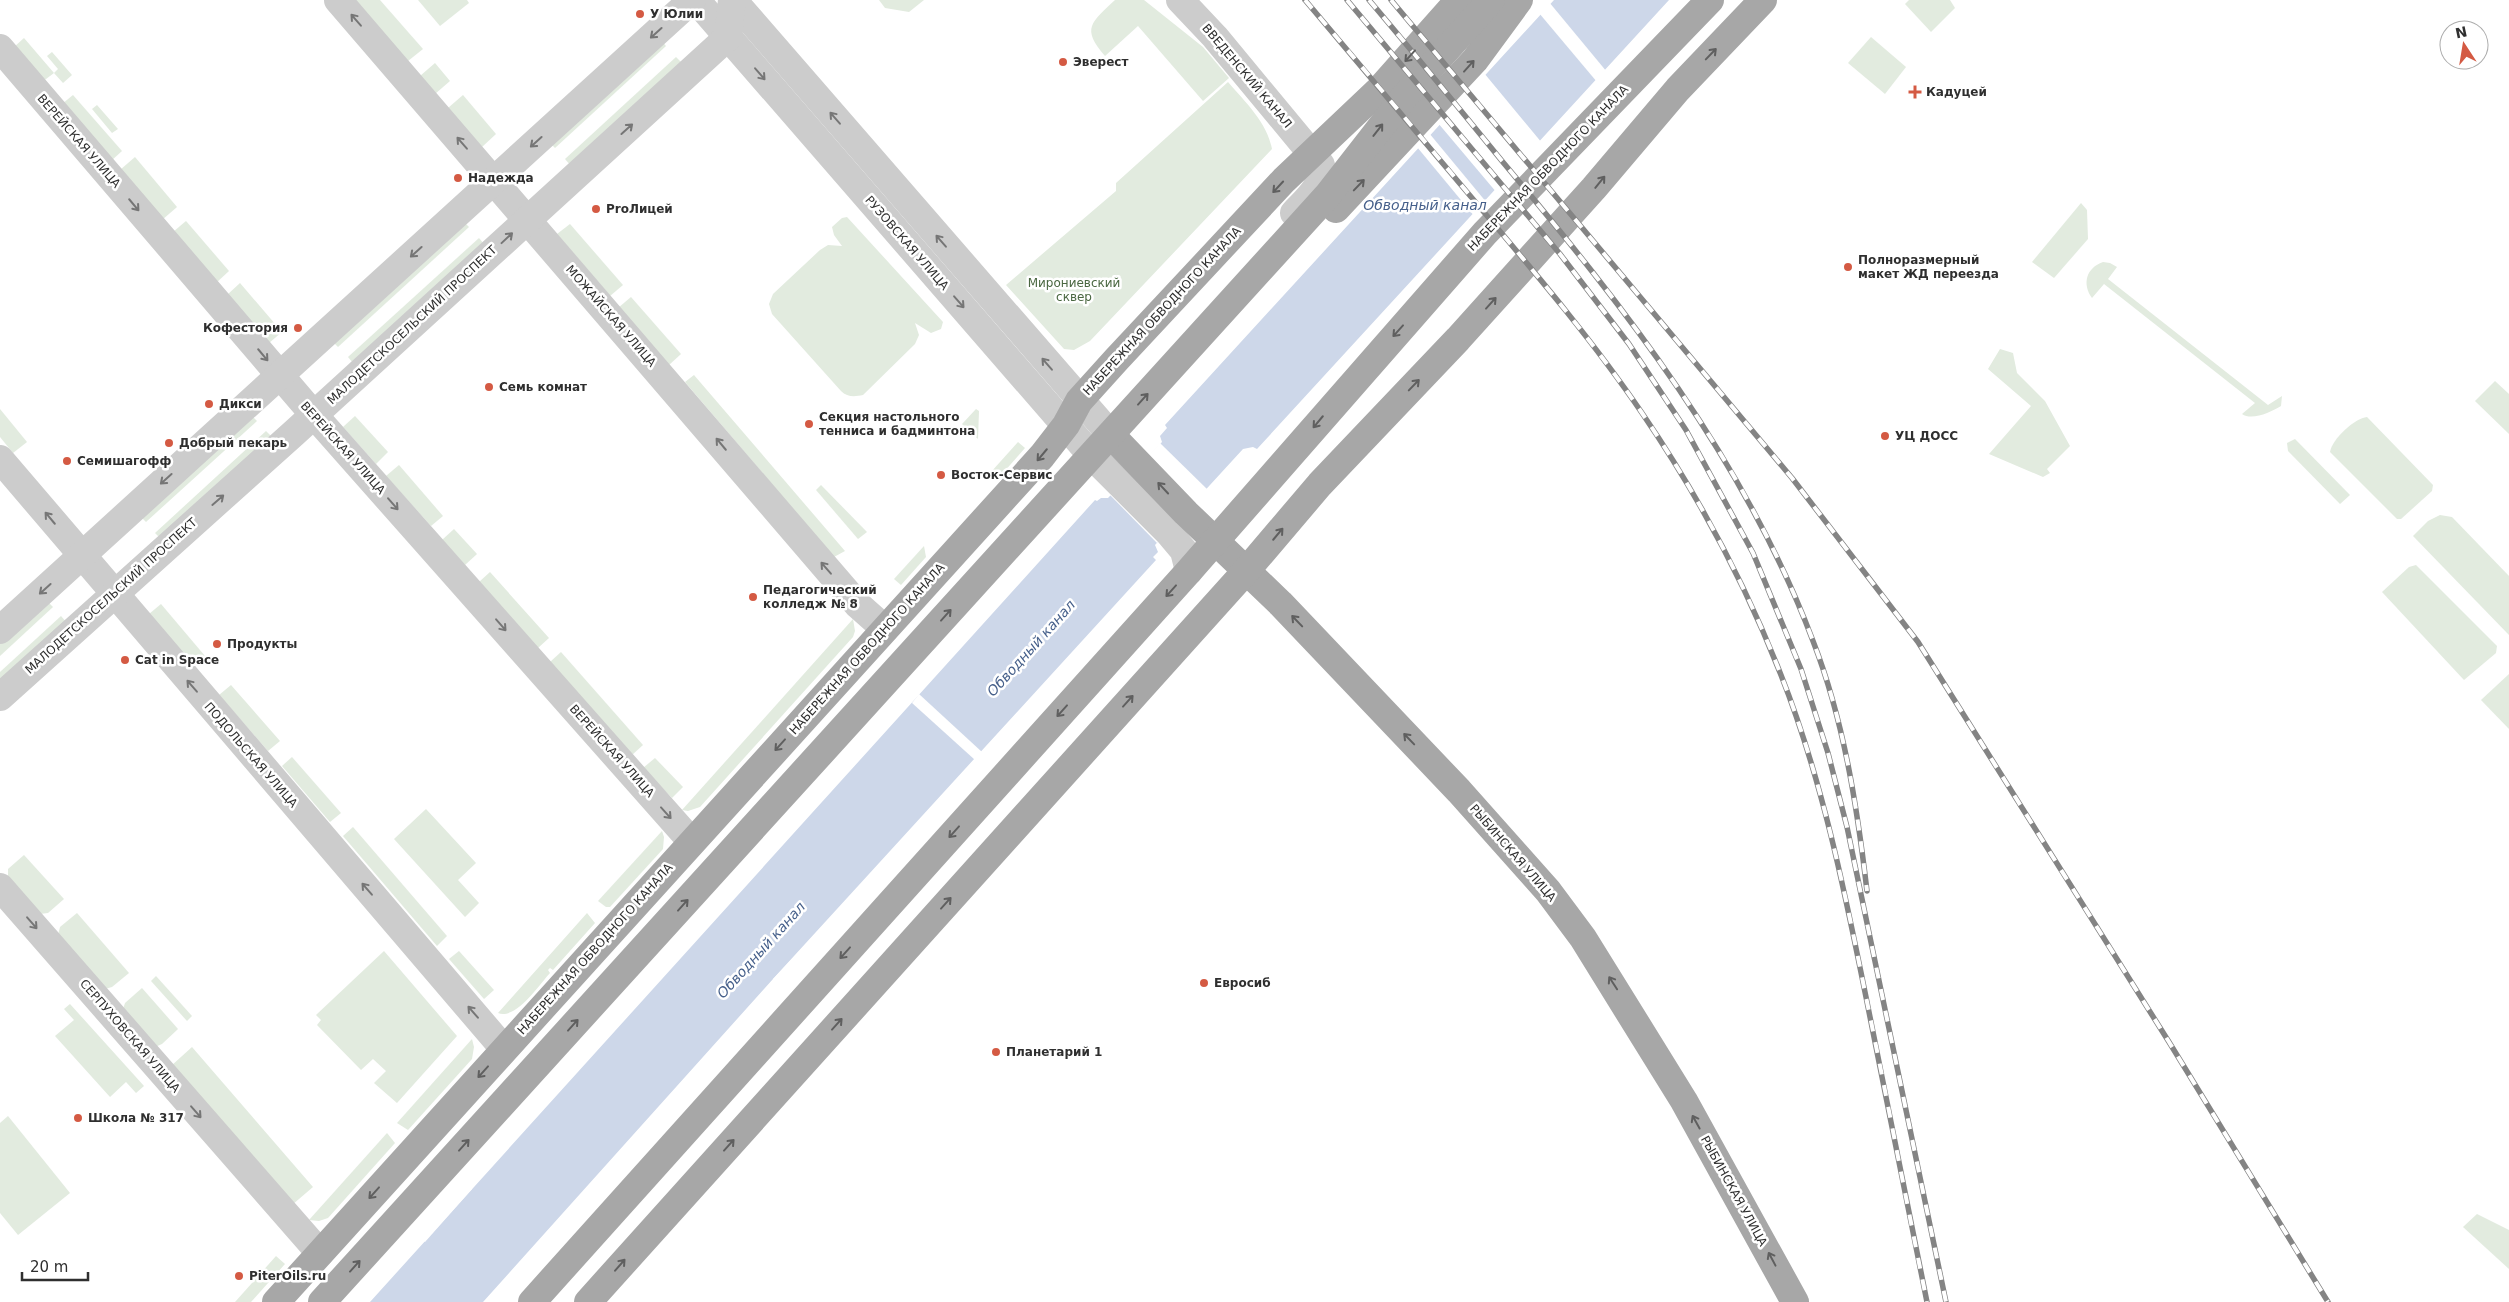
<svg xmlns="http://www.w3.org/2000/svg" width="2509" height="1302" viewBox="0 0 2509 1302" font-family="'DejaVu Sans',sans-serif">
<rect width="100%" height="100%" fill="#fff"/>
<g fill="#e2ebdf">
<path d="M354 0H380L423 49 408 61Z"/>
<path d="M418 0H467L469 3 440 26Z"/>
<path d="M879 0H924L909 12 885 8Z"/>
<path d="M1115 0H1144L1203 47 1229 78 1203 101 1138 26 1105 56C1081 28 1091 23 1115 0Z"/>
<path d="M1909 0H1950L1955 8 1931 32 1905 4Z"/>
<path d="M1871 37 1906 67 1885 94 1848 63Z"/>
<path d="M24 38 54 73 58 69 47 56 52 52 72 75 63 83 54 73 42 82 13 48Z"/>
<path d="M660 39 666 46 555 148 549 142Z"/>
<path d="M676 57 683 64 571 166 565 159Z"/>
<path d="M435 63 450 81 435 94 420 76Z"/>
<path d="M1228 82C1245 102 1267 122 1272 149L1090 341 1074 350 1064 349 1006 285 1116 191V183Z"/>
<path d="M73 95 122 151 111 161 62 104Z"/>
<path d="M463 95 496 134 482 147 448 108Z"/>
<path d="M97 105 118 129 112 133 92 109Z"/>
<path d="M135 157 177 207 162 220 120 170Z"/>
<path d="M2081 203 2087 210 2088 239 2054 278 2032 262Z"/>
<path d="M847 217 943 322 941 329 931 333 915 323 919 335 915 344 863 395C854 397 847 397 841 391L772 314 769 304 773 294 820 250 828 245 842 246 834 235 832 227 842 218Z"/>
<path d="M186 221 229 271 216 283 173 232Z"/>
<path d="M463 221 469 227 338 347 332 341Z"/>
<path d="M570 224 623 285 610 296 557 234Z"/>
<path d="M479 238 484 244 353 363 348 357Z"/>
<path d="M2103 262 2110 263 2117 267 2108 279 2268 405 2282 396 2281 406C2271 412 2252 421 2242 414L2255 403 2104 284 2092 298C2082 284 2086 268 2103 262Z"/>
<path d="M240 283 282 332 269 343 227 295Z"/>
<path d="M631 297 681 354 669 365 618 308Z"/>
<path d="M2000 349 2013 353 2017 373 2045 401 2070 446 2047 469 2050 473 2043 477 1989 454 2031 406 1988 369Z"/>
<path d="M694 375 845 551 834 557 685 382Z"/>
<path d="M2495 381 2509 394V434L2475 401Z"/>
<path d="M0 409 27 442 13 453 0 437Z"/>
<path d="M976 409 979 411 978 439 962 424Z"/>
<path d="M251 415 257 421 146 522 140 516Z"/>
<path d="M355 416 388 452 376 464 343 427Z"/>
<path d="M2367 417 2433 485 2432 491 2401 519H2397L2330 452C2332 439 2355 418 2367 417Z"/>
<path d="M266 431 272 437 160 538 155 533Z"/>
<path d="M2295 439 2350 495 2340 504 2288 451 2287 443Z"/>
<path d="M1018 442 1025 448 1003 473 991 472Z"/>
<path d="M399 465 443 516 431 526 386 476Z"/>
<path d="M821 485 867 532 858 539 816 490Z"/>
<path d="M2440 515 2452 517 2509 576V635L2413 536 2428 521Z"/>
<path d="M454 529 477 554 465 565 442 540Z"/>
<path d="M924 546 926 557 901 585 894 579Z"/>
<path d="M2416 565 2497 646 2496 653 2464 680 2382 592 2409 567Z"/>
<path d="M490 572 549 638 538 648 479 582Z"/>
<path d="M47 601 53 607 0 656V644Z"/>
<path d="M161 604 205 656 194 666 149 614Z"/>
<path d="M61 616 67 623 0 684V672Z"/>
<path d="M853 619 855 631 853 637 700 807 688 811 682 810Z"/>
<path d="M561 652 643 745 632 755 550 662Z"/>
<path d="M2509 674V729L2481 700Z"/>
<path d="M231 685 280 741 268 751 219 695Z"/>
<path d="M292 757 341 813 330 822 282 766Z"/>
<path d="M655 758 683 787 672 798 643 768Z"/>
<path d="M426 809 476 863 458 880 479 903 465 917 394 839Z"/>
<path d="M353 827 447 936 437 946 343 836Z"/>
<path d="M662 831 664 837 663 849 610 907H606L598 901Z"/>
<path d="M24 855 64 899 48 913 40 914 8 876V869Z"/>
<path d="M77 913 129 973 112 987 105 989 58 935 60 927Z"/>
<path d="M587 913 595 923 553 970 550 968 548 970 550 973C539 985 516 1020 498 1013Z"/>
<path d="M384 951 457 1036 397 1103 374 1083 386 1071 373 1059 361 1070 317 1025 321 1020 316 1015Z"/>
<path d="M459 951 494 990 484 999 449 959Z"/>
<path d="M156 976 192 1016 187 1021 151 981Z"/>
<path d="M142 988 178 1029 162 1044 155 1047 123 1009 125 1003Z"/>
<path d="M70 1004 144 1086 136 1093 126 1082 110 1097 55 1036 74 1020 64 1009Z"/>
<path d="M472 1039 474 1047 472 1059 408 1130 397 1123Z"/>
<path d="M192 1047 313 1187 292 1205 171 1066Z"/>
<path d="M8 1116 70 1193 18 1235 0 1213V1123Z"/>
<path d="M387 1133 395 1143 328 1218 319 1221 309 1220Z"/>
<path d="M2477 1214 2509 1230V1269L2463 1227Z"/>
<path d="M276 1256 285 1264 251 1302H235Z"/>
</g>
<path fill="#cdd7e9" d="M1554 0H1669L1257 449 1253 447 1243 449 1155 545 1158 552 1153 557 1156 560 773 979 483 1302H370L1095 500 1097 501 1101 498H1108L1162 442 1160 436 1167 428 1165 425Z"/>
<g fill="#fff">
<path d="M1549 2 1607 72 1597 82 1539 13Z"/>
<path d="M1484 73 1542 143 1497 193 1438 123Z"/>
<path d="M1429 133 1487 203 1475 217 1417 147Z"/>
<path d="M1160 443 1208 490 1157 543 1110 495Z"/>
<path d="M919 694 982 752 975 760 912 703Z"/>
<path d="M836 912 838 914 775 981 773 979Z"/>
<path d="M470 1187 472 1189 425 1242 423 1240Z"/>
</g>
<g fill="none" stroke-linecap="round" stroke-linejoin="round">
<g stroke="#ccc" stroke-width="28">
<path d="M338 0 858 605 885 629"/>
<path d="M696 0 1092 456 1168 532 1184 551 1189 571"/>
<path d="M733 0 1111 435"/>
<path d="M1180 0 1215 37 1321 165C1324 186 1307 199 1294 213"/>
<path d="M0 48 314 415 692 842"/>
<path d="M0 459 504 1049"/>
<path d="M0 630 692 0"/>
<path d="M0 697 294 433 728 37 732 0"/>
<path d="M0 887 320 1253"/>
</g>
<g stroke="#a7a7a7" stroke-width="28">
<path d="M1336 209 1475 60 1519 0"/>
<path d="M1111 435 1186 513 1280 603 1459 791 1548 891 1583 938 1684 1101 1795 1302"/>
<path d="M276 1302 1042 456 1066 425 1079 401 1116 360 1284 180 1379 90 1459 0"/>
<path d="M322 1302 1327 196 1405 96 1491 0"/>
<path d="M532 1302 1189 571 1485 233 1710 0"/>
<path d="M588 1302 1246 571 1320 484 1458 339 1594 188 1678 89 1763 0"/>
</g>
<g stroke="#848484" stroke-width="5.5">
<g id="rail">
<path d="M1305 0C1361 66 1417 132 1472 198 1531 268 1591 338 1642 413 1698 495 1745 583 1781 675 1822 779 1844 888 1866 997 1887 1098 1906 1200 1927 1302"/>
<path d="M1347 0 1560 254 1629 344 1686 430 1753 553 1801 669 1828 753 1847 827 1946 1302"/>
<path d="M1369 0C1414 53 1458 107 1502 161 1625 308 1745 460 1813 641 1844 721 1857 806 1867 891"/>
<path d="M1391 0 1792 478 1918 642 2169 1042 2328 1302"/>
</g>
</g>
<use href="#rail" stroke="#fff" stroke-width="4" stroke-dasharray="11" stroke-linecap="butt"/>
</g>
<defs><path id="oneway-shaft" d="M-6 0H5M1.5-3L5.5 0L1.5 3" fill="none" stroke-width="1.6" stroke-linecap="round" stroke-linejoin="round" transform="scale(1.25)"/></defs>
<g stroke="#767676">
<use href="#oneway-shaft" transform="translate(356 20) rotate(-131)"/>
<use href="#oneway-shaft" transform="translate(656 33) rotate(138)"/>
<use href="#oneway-shaft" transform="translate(760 74) rotate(49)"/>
<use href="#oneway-shaft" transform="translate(835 118) rotate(-131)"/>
<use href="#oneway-shaft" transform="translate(627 129) rotate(-42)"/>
<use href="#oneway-shaft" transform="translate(536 142) rotate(138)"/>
<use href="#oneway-shaft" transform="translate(462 143) rotate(-131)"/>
<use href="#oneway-shaft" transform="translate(134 205) rotate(50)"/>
<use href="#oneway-shaft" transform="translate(507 238) rotate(-43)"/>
<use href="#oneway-shaft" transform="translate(941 241) rotate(-131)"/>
<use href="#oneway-shaft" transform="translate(416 252) rotate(138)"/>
<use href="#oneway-shaft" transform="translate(959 302) rotate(49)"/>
<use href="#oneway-shaft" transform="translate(263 355) rotate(50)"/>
<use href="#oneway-shaft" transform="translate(1047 364) rotate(-131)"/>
<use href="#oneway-shaft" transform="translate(721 444) rotate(-130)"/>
<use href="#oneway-shaft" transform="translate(166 479) rotate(138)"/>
<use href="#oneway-shaft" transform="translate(218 500) rotate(-41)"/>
<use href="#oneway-shaft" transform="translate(393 504) rotate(49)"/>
<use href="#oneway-shaft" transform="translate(50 518) rotate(-130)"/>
<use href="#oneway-shaft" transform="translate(826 568) rotate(-131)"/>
<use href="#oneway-shaft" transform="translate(45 589) rotate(138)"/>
<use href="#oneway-shaft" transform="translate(501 625) rotate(49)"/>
<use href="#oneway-shaft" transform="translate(192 686) rotate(-131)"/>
<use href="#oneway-shaft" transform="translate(666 813) rotate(48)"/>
<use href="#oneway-shaft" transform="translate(367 889) rotate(-131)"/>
<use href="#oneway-shaft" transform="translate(32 923) rotate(49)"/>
<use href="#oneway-shaft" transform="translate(473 1012) rotate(-131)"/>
<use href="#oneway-shaft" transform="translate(196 1112) rotate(49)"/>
</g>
<g stroke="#5f5f5f">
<use href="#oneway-shaft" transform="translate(1711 54) rotate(-46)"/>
<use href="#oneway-shaft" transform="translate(1410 56) rotate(132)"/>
<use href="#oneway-shaft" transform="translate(1469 66) rotate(-48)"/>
<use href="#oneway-shaft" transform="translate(1378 130) rotate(-52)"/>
<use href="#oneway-shaft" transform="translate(1600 182) rotate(-51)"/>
<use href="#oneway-shaft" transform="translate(1359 185) rotate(-46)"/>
<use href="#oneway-shaft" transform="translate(1278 187) rotate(133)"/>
<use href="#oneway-shaft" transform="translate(1491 303) rotate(-48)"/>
<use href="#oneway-shaft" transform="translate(1398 331) rotate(132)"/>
<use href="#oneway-shaft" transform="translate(1414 385) rotate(-46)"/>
<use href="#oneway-shaft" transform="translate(1143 399) rotate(-48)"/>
<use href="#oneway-shaft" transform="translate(1318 422) rotate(130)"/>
<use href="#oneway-shaft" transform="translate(1042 455) rotate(130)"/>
<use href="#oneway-shaft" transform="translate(1163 488) rotate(-133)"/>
<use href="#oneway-shaft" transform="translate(1278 534) rotate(-50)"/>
<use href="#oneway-shaft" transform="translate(1171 591) rotate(132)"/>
<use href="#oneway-shaft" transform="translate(946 615) rotate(-48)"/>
<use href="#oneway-shaft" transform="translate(1297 621) rotate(-134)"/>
<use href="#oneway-shaft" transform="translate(1128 701) rotate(-48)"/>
<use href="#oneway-shaft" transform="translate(1062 711) rotate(132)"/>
<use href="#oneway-shaft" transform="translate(1409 739) rotate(-134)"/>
<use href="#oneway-shaft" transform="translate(780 745) rotate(132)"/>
<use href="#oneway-shaft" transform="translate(954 832) rotate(132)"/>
<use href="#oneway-shaft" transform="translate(946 903) rotate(-48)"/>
<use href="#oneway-shaft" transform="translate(683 905) rotate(-48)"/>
<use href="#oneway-shaft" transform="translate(845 953) rotate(132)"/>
<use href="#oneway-shaft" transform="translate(1613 983) rotate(-123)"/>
<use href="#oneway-shaft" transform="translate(837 1024) rotate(-48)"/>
<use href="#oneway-shaft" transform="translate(573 1025) rotate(-48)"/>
<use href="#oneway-shaft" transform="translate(483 1072) rotate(132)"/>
<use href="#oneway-shaft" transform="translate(1696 1122) rotate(-119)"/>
<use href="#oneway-shaft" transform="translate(464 1145) rotate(-48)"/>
<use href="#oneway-shaft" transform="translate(729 1145) rotate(-48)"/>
<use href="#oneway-shaft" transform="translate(374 1193) rotate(132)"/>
<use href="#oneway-shaft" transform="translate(1772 1259) rotate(-118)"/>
<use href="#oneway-shaft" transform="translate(620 1265) rotate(-49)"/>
<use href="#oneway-shaft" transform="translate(355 1266) rotate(-48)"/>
</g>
<g fill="#d45a43" stroke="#fff" stroke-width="2">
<circle cx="640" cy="14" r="5"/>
<circle cx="1063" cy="62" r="5"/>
<path d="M1912.5 84.5h5v5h5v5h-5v5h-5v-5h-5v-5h5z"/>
<circle cx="458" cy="178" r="5"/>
<circle cx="596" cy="209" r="5"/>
<circle cx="1848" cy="267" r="5"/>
<circle cx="298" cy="328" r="5"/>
<circle cx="489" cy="387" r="5"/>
<circle cx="209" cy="404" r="5"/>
<circle cx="809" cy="424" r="5"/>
<circle cx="1885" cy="436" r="5"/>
<circle cx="169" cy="443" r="5"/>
<circle cx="67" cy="461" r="5"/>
<circle cx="941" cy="475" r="5"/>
<circle cx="753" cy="597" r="5"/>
<circle cx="217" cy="644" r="5"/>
<circle cx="125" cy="660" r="5"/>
<circle cx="1204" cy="983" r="5"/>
<circle cx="996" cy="1052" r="5"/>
<circle cx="78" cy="1118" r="5"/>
<circle cx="239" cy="1276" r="5"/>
</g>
<g text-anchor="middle" stroke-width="5" stroke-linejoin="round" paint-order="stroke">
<g font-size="12" font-weight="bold" fill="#2f2f2f" stroke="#fff" text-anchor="start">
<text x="650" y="18">У Юлии</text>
<text x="1073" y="66">Эверест</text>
<text x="1926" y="96">Кадуцей</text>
<text x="468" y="182">Надежда</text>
<text x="606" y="213">ProЛицей</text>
<text x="1858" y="264">Полноразмерный<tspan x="1858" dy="14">макет ЖД переезда</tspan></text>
<text x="288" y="332" text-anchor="end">Кофестория</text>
<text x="499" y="391">Семь комнат</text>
<text x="219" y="408">Дикси</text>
<text x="819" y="421">Секция настольного<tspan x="819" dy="14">тенниса и бадминтона</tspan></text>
<text x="1895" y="440">УЦ ДОСС</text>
<text x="179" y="447">Добрый пекарь</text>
<text x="77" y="465">Семишагофф</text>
<text x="951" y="479">Восток-Сервис</text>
<text x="763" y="594">Педагогический<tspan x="763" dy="14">колледж № 8</tspan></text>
<text x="227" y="648">Продукты</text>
<text x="135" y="664">Cat in Space</text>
<text x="1214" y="987">Евросиб</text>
<text x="1006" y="1056">Планетарий 1</text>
<text x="88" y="1122">Школа № 317</text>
<text x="249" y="1280">PiterOils.ru</text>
</g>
<g font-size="12" fill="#2f2f2f" stroke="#fff">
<text transform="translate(1247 76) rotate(50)" y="4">ВВЕДЕНСКИЙ КАНАЛ</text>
<text transform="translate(79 141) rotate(49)" y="4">ВЕРЕЙСКАЯ УЛИЦА</text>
<text transform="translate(1548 168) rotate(-46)" y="4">НАБЕРЕЖНАЯ ОБВОДНОГО КАНАЛА</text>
<text transform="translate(907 243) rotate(49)" y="4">РУЗОВСКАЯ УЛИЦА</text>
<text transform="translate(1162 311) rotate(-47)" y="4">НАБЕРЕЖНАЯ ОБВОДНОГО КАНАЛА</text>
<text transform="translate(611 316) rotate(49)" y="4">МОЖАЙСКАЯ УЛИЦА</text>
<text transform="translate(412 325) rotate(-43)" y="4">МАЛОДЕТСКОСЕЛЬСКИЙ ПРОСПЕКТ</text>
<text transform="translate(343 448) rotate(48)" y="4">ВЕРЕЙСКАЯ УЛИЦА</text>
<text transform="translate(111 596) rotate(-42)" y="4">МАЛОДЕТСКОСЕЛЬСКИЙ ПРОСПЕКТ</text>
<text transform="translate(867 649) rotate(-48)" y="4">НАБЕРЕЖНАЯ ОБВОДНОГО КАНАЛА</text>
<text transform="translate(612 751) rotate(48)" y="4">ВЕРЕЙСКАЯ УЛИЦА</text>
<text transform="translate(251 755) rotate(49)" y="4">ПОДОЛЬСКАЯ УЛИЦА</text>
<text transform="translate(1513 853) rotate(49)" y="4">РЫБИНСКАЯ УЛИЦА</text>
<text transform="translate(595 949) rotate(-48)" y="4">НАБЕРЕЖНАЯ ОБВОДНОГО КАНАЛА</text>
<text transform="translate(130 1036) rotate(49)" y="4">СЕРПУХОВСКАЯ УЛИЦА</text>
<text transform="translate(1734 1191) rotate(61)" y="4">РЫБИНСКАЯ УЛИЦА</text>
</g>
<g font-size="12" fill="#4a6741" stroke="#fff">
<text x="1074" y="287">Мирониевский<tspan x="1074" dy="14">сквер</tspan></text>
</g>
<g font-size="14" font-style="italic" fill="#455f8a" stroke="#fff">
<text x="1425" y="210">Обводный канал</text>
<text transform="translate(1031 648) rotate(-48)" y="5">Обводный канал</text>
<text transform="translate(761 950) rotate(-48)" y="5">Обводный канал</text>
</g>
</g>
<g transform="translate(2464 45) rotate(348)"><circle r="24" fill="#ffffff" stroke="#acacac"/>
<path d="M0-4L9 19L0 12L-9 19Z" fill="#d45a43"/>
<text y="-8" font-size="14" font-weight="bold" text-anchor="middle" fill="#2f2f2f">N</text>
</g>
<path d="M22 1272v8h66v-8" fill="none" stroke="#2f2f2f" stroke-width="2.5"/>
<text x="30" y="1272" font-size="15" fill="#2f2f2f" stroke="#ffffff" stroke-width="4" paint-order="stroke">20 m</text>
</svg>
